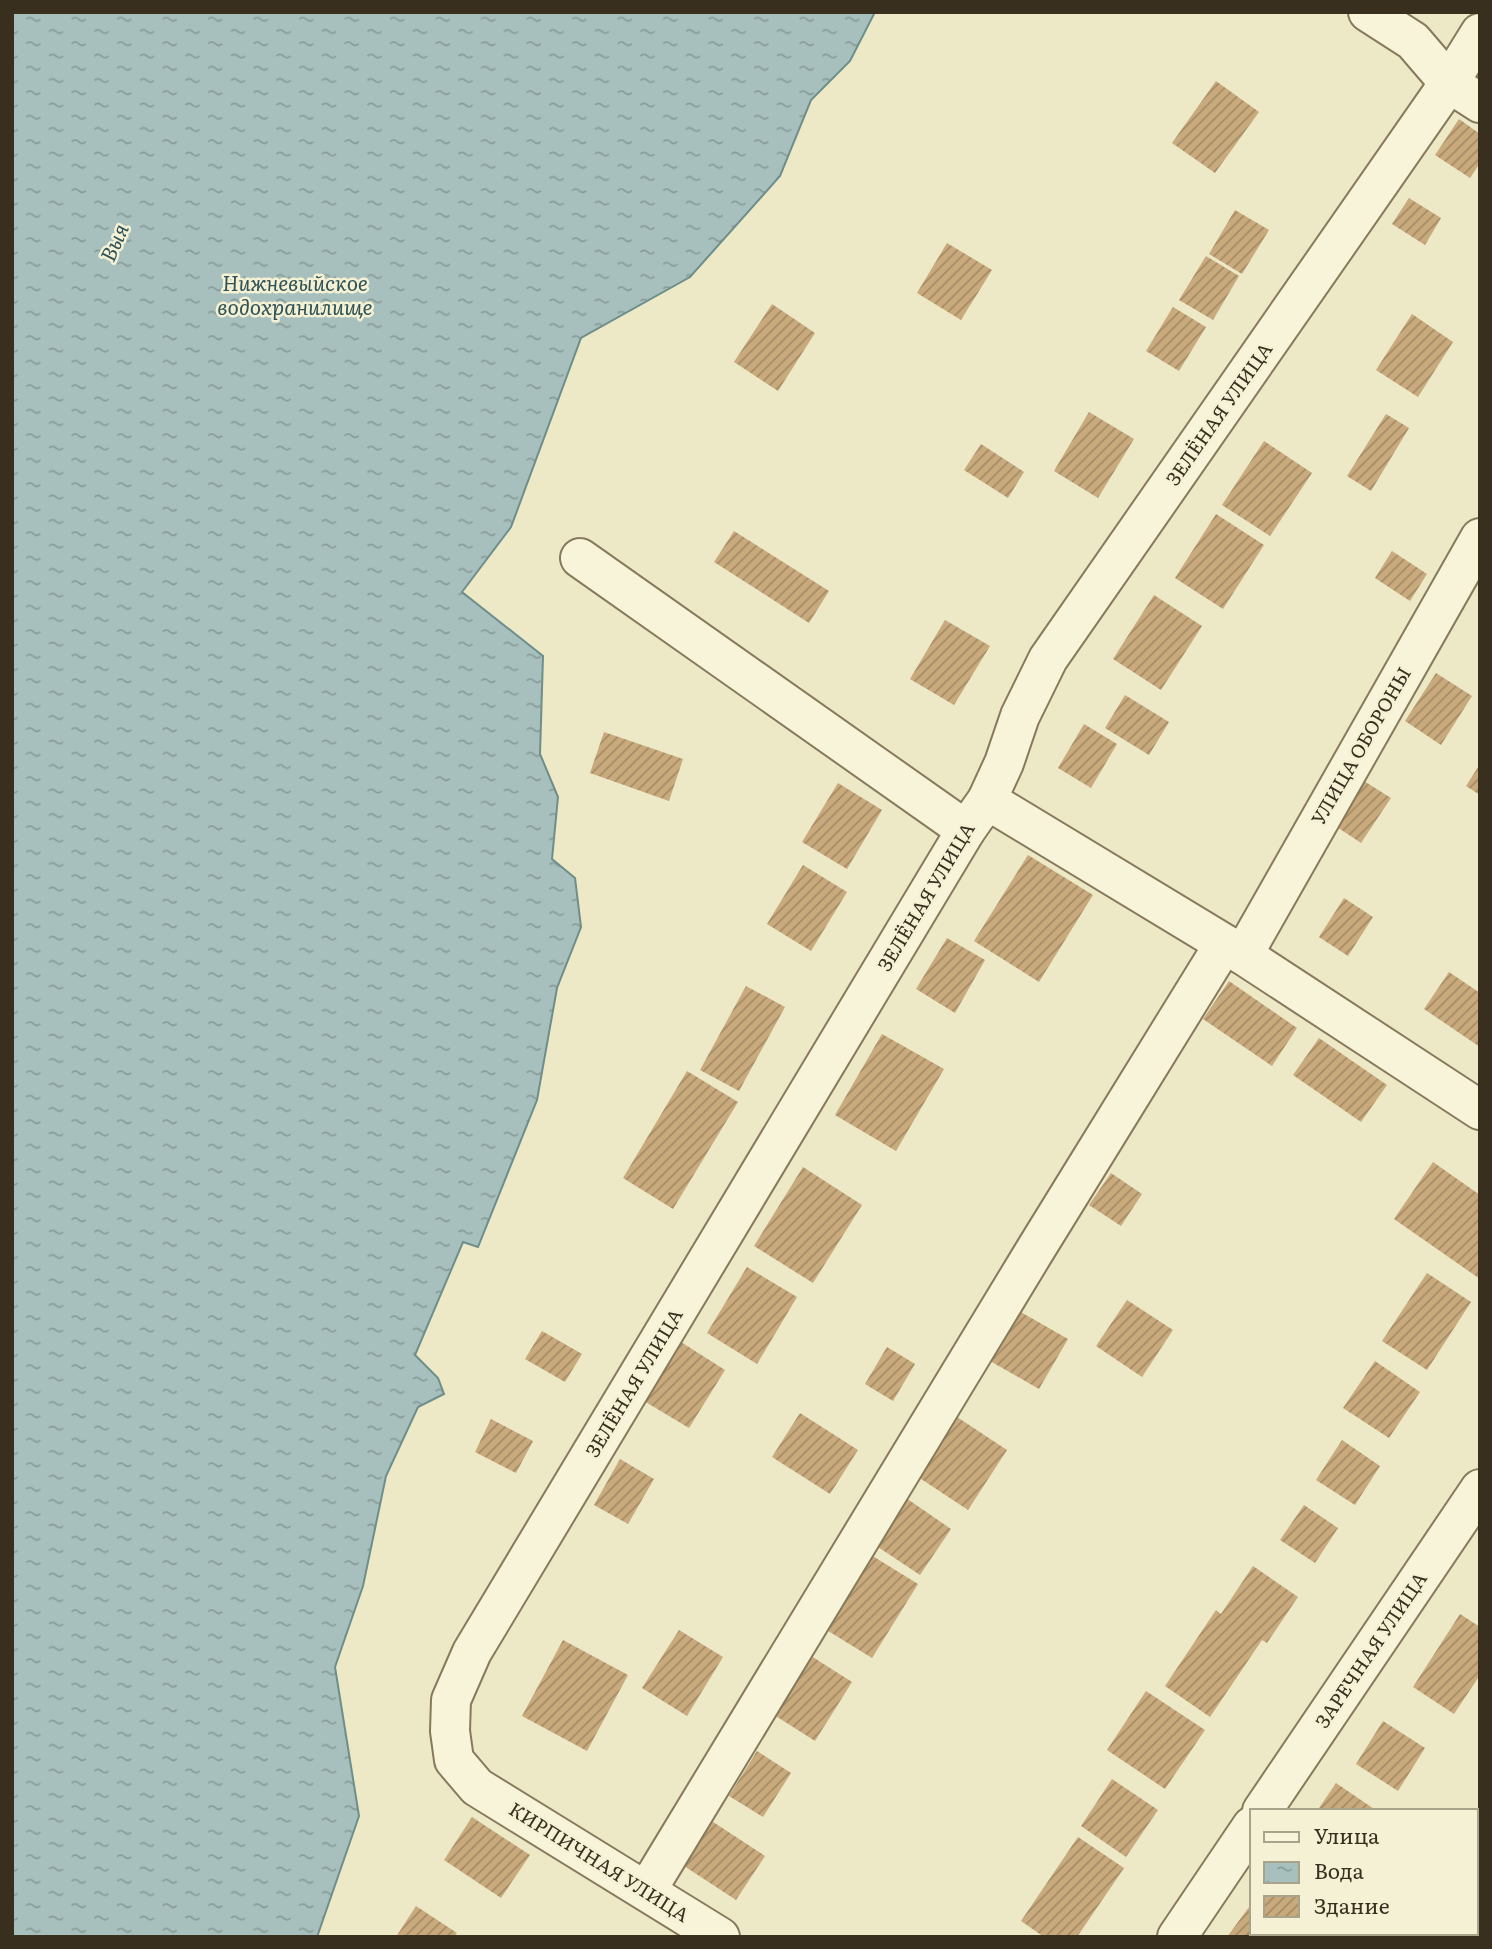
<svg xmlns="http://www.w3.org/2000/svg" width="1492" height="1949" viewBox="0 0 1492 1949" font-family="Literata,serif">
<defs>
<pattern id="water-ripples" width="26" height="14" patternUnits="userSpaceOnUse" patternTransform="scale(1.75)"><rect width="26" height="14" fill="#a7c0bd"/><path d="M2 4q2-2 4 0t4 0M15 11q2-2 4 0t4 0" fill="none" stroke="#899c99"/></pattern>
<pattern id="building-hatch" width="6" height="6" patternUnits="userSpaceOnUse" patternTransform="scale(1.75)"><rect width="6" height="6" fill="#c9aa7d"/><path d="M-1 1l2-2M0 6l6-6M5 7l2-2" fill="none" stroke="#a48b66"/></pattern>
</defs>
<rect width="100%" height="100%" fill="#ede8c6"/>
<path fill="url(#water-ripples)" stroke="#6e8e8c" stroke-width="2" d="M12 12H875L850 61 811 100 780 176 690 277 581 338 511 527 462 592 543 656 540 754 558 797 552 859 575 878 581 927 557 988 537 1100 478 1247 463 1242 415 1355 438 1378 444 1394 418 1407 386 1476 363 1586 335 1667 359 1816 317 1937H12Z"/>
<g fill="url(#building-hatch)">
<path d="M1216 81 1259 112 1215 173 1172 143Z"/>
<path d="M1459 119 1480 134V163L1470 178 1435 155Z"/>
<path d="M1409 198 1441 218 1425 245 1392 224Z"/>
<path d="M1235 210 1269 230 1242 274 1209 254Z"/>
<path d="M947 243 992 270 961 320 917 293Z"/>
<path d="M1206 256 1239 276 1213 320 1179 300Z"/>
<path d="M772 304 815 333 778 391 734 362Z"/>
<path d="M1173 307 1206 327 1179 371 1146 351Z"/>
<path d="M1412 314 1453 342 1418 397 1376 370Z"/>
<path d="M1089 412 1134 439 1098 498 1054 471Z"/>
<path d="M1386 414 1409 428 1371 491 1347 476Z"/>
<path d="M1264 441 1312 473 1270 536 1222 505Z"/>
<path d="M981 444 1024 472 1008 498 964 470Z"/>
<path d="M1216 514 1264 545 1223 609 1175 578Z"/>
<path d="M734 531 829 591 809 623 714 562Z"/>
<path d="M1392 551 1427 574 1410 601 1375 578Z"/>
<path d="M1154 595 1202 626 1161 690 1113 659Z"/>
<path d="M945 620 990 646 954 705 910 679Z"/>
<path d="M1436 673 1472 696 1441 745 1405 721Z"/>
<path d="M1125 695 1169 722 1149 755 1105 728Z"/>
<path d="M1084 724 1117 744 1091 788 1058 768Z"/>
<path d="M604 732 683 759 669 801 590 773Z"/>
<path d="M1480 764V795L1466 786Z"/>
<path d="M1356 776 1391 798 1361 843 1328 821Z"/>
<path d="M838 783 882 810 847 869 802 842Z"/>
<path d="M1028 855 1093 895 1039 982 974 941Z"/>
<path d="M803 865 847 892 811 951 767 924Z"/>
<path d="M1344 898 1373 917 1348 956 1319 937Z"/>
<path d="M947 938 985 960 955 1013 916 989Z"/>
<path d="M1449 972 1480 993V1047L1424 1009Z"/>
<path d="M1229 981 1297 1028 1272 1066 1203 1019Z"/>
<path d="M746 986 785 1007 739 1091 700 1070Z"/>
<path d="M882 1034 944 1069 896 1151 835 1115Z"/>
<path d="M1319 1038 1387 1085 1361 1122 1293 1075Z"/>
<path d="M687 1071 738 1102 673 1209 623 1178Z"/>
<path d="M1433 1162 1480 1195V1279L1394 1219Z"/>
<path d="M803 1167 862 1205 813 1283 754 1246Z"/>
<path d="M1111 1173 1142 1194 1121 1226 1089 1205Z"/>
<path d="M747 1267 797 1297 757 1364 707 1333Z"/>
<path d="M1427 1273 1471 1302 1427 1370 1382 1341Z"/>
<path d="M1127 1300 1173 1330 1142 1377 1096 1346Z"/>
<path d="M1019 1311 1068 1339 1039 1389 990 1361Z"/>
<path d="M542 1331 582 1354 565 1382 525 1359Z"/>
<path d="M681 1342 725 1370 689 1428 644 1401Z"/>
<path d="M887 1347 915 1364 893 1401 865 1384Z"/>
<path d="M1375 1361 1420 1392 1389 1438 1343 1408Z"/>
<path d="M948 1411 1007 1450 968 1510 909 1471Z"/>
<path d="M800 1413 858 1450 830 1494 772 1457Z"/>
<path d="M491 1419 533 1441 516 1473 475 1452Z"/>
<path d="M1342 1440 1380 1466 1355 1505 1316 1480Z"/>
<path d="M620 1459 654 1479 628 1524 594 1505Z"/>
<path d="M906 1498 951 1529 920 1575 875 1545Z"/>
<path d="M1304 1505 1338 1528 1315 1563 1280 1540Z"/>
<path d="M871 1555 918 1584 872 1658 825 1629Z"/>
<path d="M1253 1566 1298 1597 1267 1643 1262 1640 1210 1717 1165 1686 1216 1610 1221 1614Z"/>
<path d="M1460 1614 1480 1627V1675L1454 1714 1413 1687Z"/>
<path d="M679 1630 723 1657 687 1716 642 1688Z"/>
<path d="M563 1640 628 1675 587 1751 522 1716Z"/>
<path d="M808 1654 852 1682 815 1741 771 1713Z"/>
<path d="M1146 1691 1205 1730 1165 1789 1107 1750Z"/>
<path d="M1383 1721 1425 1748 1398 1791 1356 1764Z"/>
<path d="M757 1751 791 1773 763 1817 729 1796Z"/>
<path d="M1112 1779 1158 1810 1126 1857 1081 1826Z"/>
<path d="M1336 1783 1377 1811H1317Z"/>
<path d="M472 1817 530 1855 501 1898 444 1860Z"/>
<path d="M707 1818 765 1856 736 1900 678 1862Z"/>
<path d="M1078 1837 1124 1868 1077 1937H1044L1021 1921Z"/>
<path d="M1252 1903V1933H1286L1284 1937H1227Z"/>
<path d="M416 1906 457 1933 454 1937H396Z"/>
</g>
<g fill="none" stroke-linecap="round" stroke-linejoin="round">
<g stroke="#877a5c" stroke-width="42">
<g id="minor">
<path d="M1368 12 1413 41 1449 83 1480 103"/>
<path d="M580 558 966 830"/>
<path d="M987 800 1243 955 1480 1110"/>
<path d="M1243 955 1480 538"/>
<path d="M1262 1811 1480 1489"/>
<path d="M647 1890 1034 1252 1224 944"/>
<path d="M720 1937 477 1787 454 1760 450 1731 451 1700 472 1652 966 830 987 800 1004 763 1020 716 1048 659 1449 83 1480 33"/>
<path d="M1177 1937 1252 1826"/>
</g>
</g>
<use href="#minor" stroke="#f8f4d9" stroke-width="38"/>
</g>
<g text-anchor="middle" stroke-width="5" stroke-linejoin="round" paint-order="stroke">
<g font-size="19" fill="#382f1f" stroke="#f4f1d5">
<text transform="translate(1219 414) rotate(-55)" y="7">ЗЕЛЁНАЯ УЛИЦА</text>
<text transform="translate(1361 746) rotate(-60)" y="7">УЛИЦА ОБОРОНЫ</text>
<text transform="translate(926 897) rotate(-59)" y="7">ЗЕЛЁНАЯ УЛИЦА</text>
<text transform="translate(634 1383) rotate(-59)" y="7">ЗЕЛЁНАЯ УЛИЦА</text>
<text transform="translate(1371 1650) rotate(-56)" y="7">ЗАРЕЧНАЯ УЛИЦА</text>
<text transform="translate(599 1862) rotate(32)" y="7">КИРПИЧНАЯ УЛИЦА</text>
</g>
<g font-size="21" font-style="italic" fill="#2f5357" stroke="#f4f1d5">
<text transform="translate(115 243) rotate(-66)" y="7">Выя</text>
<text x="295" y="291">Нижневыйское<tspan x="295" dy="24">водохранилище</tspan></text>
</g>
</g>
<rect width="1492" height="1949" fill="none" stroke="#382f1f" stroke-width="28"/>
<rect x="1250" y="1809" width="228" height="126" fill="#f4f1d5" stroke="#a9a38c" stroke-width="2"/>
<rect x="1264" y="1832" width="35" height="10" fill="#f8f4d9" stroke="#a9a38c" stroke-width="2"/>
<text x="1314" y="1844" font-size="21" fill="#382f1f">Улица</text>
<rect x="1264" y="1862" width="35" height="21" fill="url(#water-ripples)" stroke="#a9a38c" stroke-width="2"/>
<text x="1314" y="1879" font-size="21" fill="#382f1f">Вода</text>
<rect x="1264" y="1896" width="35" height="21" fill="url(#building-hatch)" stroke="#a9a38c" stroke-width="2"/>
<text x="1314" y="1914" font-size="21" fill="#382f1f">Здание</text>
</svg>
